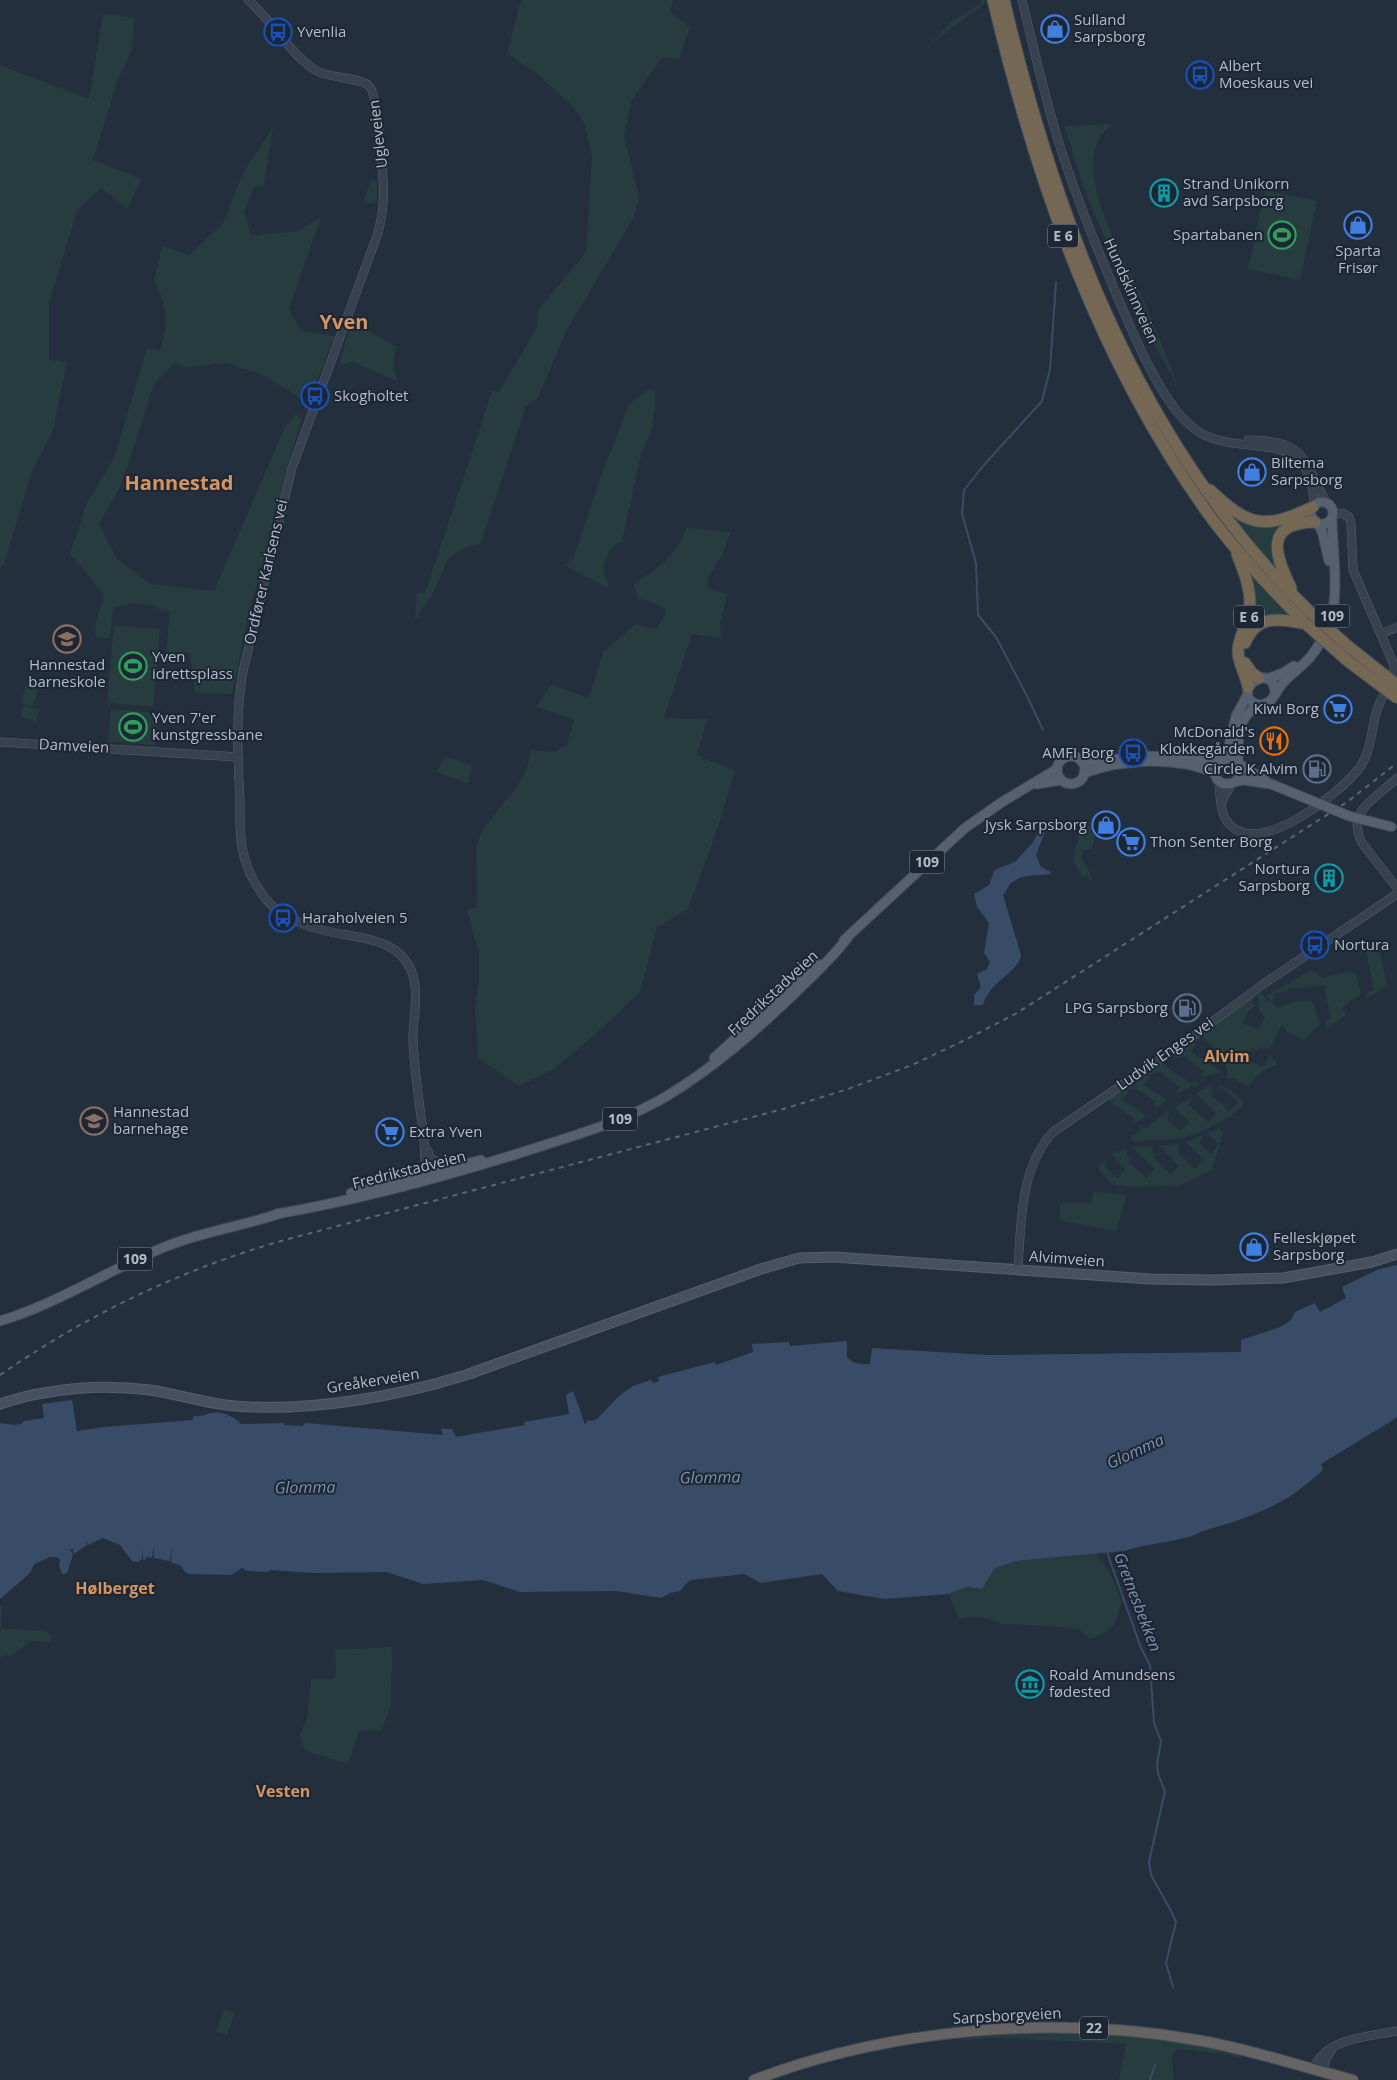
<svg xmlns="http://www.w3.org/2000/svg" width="1397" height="2080" viewBox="0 0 1397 2080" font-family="'Open Sans',sans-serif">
<rect width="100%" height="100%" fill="#242f3e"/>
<g fill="#263c3f">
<path d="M521 0H673L670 12 690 27 679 59 662 58 632 100 624 136 639 197 634 217 566 331 538 398 526 406 481 543 460 550 448 559 434 591 415 621 417 592 425 593 492 391 499 392 537 327 538 310 586 252 592 156 584 122 572 106 539 75 507 53Z"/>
<path d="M981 0H985L984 4 936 40 919 56 952 21 980 4Z"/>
<path d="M103 14 135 18 132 49 117 82 93 160 141 179 127 209 101 187 77 211 49 303V360L67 362 53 431 32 471 8 551 3 566 0 568V65L89 99Z"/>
<path d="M1114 124C1060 156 1126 261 1144 301 1156 329 1167 358 1178 386L1146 331 1087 197 1064 126Z"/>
<path d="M273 127 264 185 254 187 244 212 251 236 298 231 321 217 289 309 301 331 335 336C329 349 314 395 303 400L263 375 226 363 186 367 174 363 154 384 121 486 99 524 117 559 151 584 214 591 285 427 296 414 302 419 286 471 262 570 250 608 232 694 195 693 190 653H166L170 611 161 612 157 606C143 604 124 601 113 610L110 638 95 637 96 623 104 594 70 554 86 505 115 456 147 348 160 350C169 324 167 304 154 281L162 246 190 255 223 223 243 173Z"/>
<path d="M371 179 377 181V201L372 204 364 202Z"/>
<path d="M1265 190 1317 201 1300 280 1248 269Z"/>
<path d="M351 321 397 347C392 360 393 369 398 382L354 362 339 366Z"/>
<path d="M648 390H655V407L651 432 642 451 622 541C602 553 600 569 610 589L564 565 573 559 600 479 629 404Z"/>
<path d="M1223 504 1235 516 1287 521 1279 530 1283 578 1266 559Z"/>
<path d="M686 528 730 532 722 556 707 579 709 589 727 594 720 625 721 638 692 634 664 718 707 719 697 755 735 771 716 833 688 909 657 927 640 992 597 1033 553 1070 519 1086 478 1058 475 1007 479 980V955L467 909 477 907 476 850 482 830 517 787 527 768 531 750 555 752 567 745 574 719 535 707 552 685 589 698 603 652 635 624 657 629 666 613 665 608 643 599 639 600 634 585C655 569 679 555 686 528Z"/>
<path d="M1247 569 1291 617 1250 629Z"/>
<path d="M114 625 160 629 153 707 107 703Z"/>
<path d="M28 679 40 683 33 707 21 703Z"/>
<path d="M24 706 40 710 36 722 20 717Z"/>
<path d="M111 709 158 713 155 745 108 741Z"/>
<path d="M444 757 472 765 468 784 437 772Z"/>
<path d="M1081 824 1092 827 1091 833H1095L1092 849 1084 850 1081 857 1092 876 1090 881 1087 875 1083 877 1073 861Z"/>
<path d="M1379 948 1387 985 1366 999V994L1374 990 1366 952H1361L1360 950Z"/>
<path d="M1311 970 1323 978C1334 976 1346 969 1356 974L1361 994 1342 1007 1346 1015 1327 1028 1325 1021 1331 1019 1324 986 1288 989V991L1274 993 1273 1002 1266 996Z"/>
<path d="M1261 993 1265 998 1275 1004 1276 1008 1294 1002 1311 1001 1315 1006 1320 1026 1317 1027 1304 1040 1286 1031 1282 1025 1270 1049 1259 1047 1257 1050 1251 1048 1246 1059 1263 1067 1270 1055 1277 1064 1261 1072 1248 1087 1232 1077 1230 1079 1227 1077C1228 1055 1217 1049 1201 1037L1196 1042 1192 1040 1251 997 1255 1006 1249 1011 1243 1023 1259 1030 1265 1017 1259 1011 1258 995Z"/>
<path d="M1192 1040 1196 1045 1191 1052 1222 1072 1204 1077 1201 1074 1203 1071 1182 1055 1179 1058 1171 1056 1164 1062 1168 1068 1192 1084 1196 1081 1200 1084 1196 1087 1192 1085 1179 1093 1176 1091 1179 1087 1158 1071 1151 1075 1147 1071Z"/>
<path d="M1146 1071 1150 1077 1144 1085 1168 1100 1156 1108 1154 1105 1156 1102 1134 1087 1129 1090 1125 1086Z"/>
<path d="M1217 1084 1229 1089 1243 1101V1106C1228 1120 1193 1138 1173 1139 1160 1141 1147 1140 1134 1142L1131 1141V1137L1145 1127 1148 1128 1154 1121 1169 1111 1168 1120 1180 1131 1189 1122 1175 1108 1191 1097 1189 1105 1208 1122 1216 1113 1196 1093 1210 1085 1214 1090 1211 1095 1229 1111 1238 1102Z"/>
<path d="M1124 1087 1128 1092 1122 1100C1126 1102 1143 1112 1146 1116L1135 1123 1133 1121 1135 1119 1108 1100 1102 1103Z"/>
<path d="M1217 1129H1221L1223 1133 1212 1170 1179 1186 1135 1187 1111 1184 1098 1169V1167L1106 1159 1105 1167 1117 1178 1125 1169 1111 1154 1126 1148 1127 1156 1131 1159 1128 1162 1147 1178 1155 1169 1132 1147H1152L1153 1149 1152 1152 1155 1155 1153 1158 1171 1174 1179 1166 1160 1146 1179 1144 1177 1148 1179 1150 1178 1152 1195 1169 1204 1160 1186 1142 1201 1136 1203 1138 1199 1143 1211 1154 1219 1144 1207 1133Z"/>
<path d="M1093 1192 1127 1195 1116 1231 1062 1221 1060 1217V1203H1092Z"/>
<path d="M1095 1554 1109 1570 1122 1602C1118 1608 1119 1614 1116 1621 1112 1630 1099 1636 1090 1639L1080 1630 1073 1628 1012 1624C997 1626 998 1620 984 1618 976 1616 968 1617 959 1619L949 1594 967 1587 982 1589 995 1568 1016 1561Z"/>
<path d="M0 1605 2 1607 1 1628 46 1631 50 1635V1642L30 1641 10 1657 6 1655 0 1657Z"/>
<path d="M392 1647 391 1706 381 1731 359 1730 348 1764 305 1751 300 1735 307 1718 311 1679H334L336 1673 335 1650Z"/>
<path d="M224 2009 235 2012 227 2035 216 2031Z"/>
<path d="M998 2033H1101L1170 2040 1236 2052 1243 2059 1227 2054 1178 2049 1173 2053 1172 2059 1174 2080H1119L1126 2044 999 2038 955 2040Z"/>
</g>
<g fill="#394c67">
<path d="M1042 825 1044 827V834L1036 855 1041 867 1051 872 1050 874C1039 876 1022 874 1013 882 1008 885 1007 891 1003 895L1021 955C1019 972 989 982 983 1005H974V995L981 987 977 974 987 969 990 962 984 953 989 923 977 907 974 894 989 885 994 871 999 868 1015 862 1033 842Z"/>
<path d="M1397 1265V1417L1393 1420 1321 1464 1323 1469C1320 1474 1314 1477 1309 1482 1280 1507 1243 1520 1206 1530 1199 1532 1194 1536 1188 1537 1166 1543 1145 1544 1124 1551L1016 1561 995 1568 982 1589 967 1587 949 1594 884 1599 838 1591 822 1574 761 1583 744 1574 690 1580 680 1591 670 1593 661 1598 616 1591 520 1592 483 1580 423 1584 387 1572 313 1573 269 1570V1572L247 1571 242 1568 231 1575 189 1574 185 1572 181 1566 171 1562 172 1545 170 1561 154 1558V1547L152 1558 147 1557 145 1560 143 1559V1549L142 1559 138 1562 132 1561 120 1545 103 1538 88 1545 86 1540 87 1545 74 1554 73 1550 75 1549 68 1550 71 1551 73 1555 67 1573 62 1574 59 1565 60 1560 57 1557H50L34 1564 30 1573 0 1599V1423L14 1425 21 1424 24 1421 44 1418 42 1404 72 1400 77 1431 104 1427 193 1420V1416C204 1417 204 1414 212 1413 223 1411 234 1417 241 1424L284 1423V1425L302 1426 306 1423 443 1435 441 1429H452L456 1437 525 1425 524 1422 569 1414 566 1395 573 1391 585 1424 587 1423 586 1420 592 1421 597 1419 620 1395 633 1386 651 1380 653 1383 659 1381 658 1377 715 1362 716 1365 753 1352 752 1344 789 1342 790 1346 847 1341V1357C854 1365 861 1364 870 1364L872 1348 988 1355 1241 1352V1340L1280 1327 1290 1321 1295 1312 1315 1303 1320 1312 1346 1298 1342 1287 1377 1270Z"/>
</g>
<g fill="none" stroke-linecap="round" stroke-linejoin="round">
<g stroke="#394c67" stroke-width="2">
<path d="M1043 730 1026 694 996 637 978 615 976 563 962 514 964 490 984 465 1042 401 1050 369 1056 282"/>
<path d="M1107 1552 1141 1648 1150 1665 1154 1723 1161 1741 1157 1764 1158 1774 1165 1791 1149 1862 1151 1875 1170 1909 1176 1922 1166 1963 1173 1987"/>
<path d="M1150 2080 1155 2065"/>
</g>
<g stroke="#565f6c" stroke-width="9">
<g id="tertiary">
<path d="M248 0C272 20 290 55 317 71 331 79 363 77 370 87 378 97 385 188 383 203 383 214 380 223 378 233L292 468 243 671C235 715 238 759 240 803 240 820 239 839 244 856 249 875 261 897 277 910 290 920 310 927 326 931 356 938 397 937 411 970 420 990 413 1017 413 1038 414 1072 420 1106 424 1140 425 1151 423 1167 431 1176"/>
<path d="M1022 0C1033 47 1044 94 1058 140 1075 195 1097 249 1120 303 1136 340 1153 381 1178 413 1185 421 1194 430 1204 435 1251 457 1311 426 1314 505"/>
<path d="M1248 440C1306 440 1303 460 1326 502"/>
<path d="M1381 634 1397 627"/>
<path d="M0 742 238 757"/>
<path d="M1397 778C1377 798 1345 810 1362 843L1397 888"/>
<path d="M1218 779C1221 792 1219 809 1226 820 1254 862 1336 796 1357 771 1373 752 1370 729 1378 707 1383 693 1395 682 1394 665L1353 570 1351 523 1349 517 1342 513 1334 515"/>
<path d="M1221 803 1232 783"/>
<path d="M428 1151 433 1176"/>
<path d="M431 1159 443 1164 454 1166"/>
<path d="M1018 1269C1021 1224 1020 1167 1053 1132L1181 1045 1265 983 1397 894"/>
<path d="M1313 2070C1325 2037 1368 2037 1397 2031"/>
<path d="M1322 2072 1326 2059 1332 2049"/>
</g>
</g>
<g stroke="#565f6c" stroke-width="11">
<path id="secondary" d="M0 1404C47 1388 101 1384 150 1390 178 1394 206 1404 235 1406 309 1412 395 1397 466 1375L761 1269 799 1258 834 1257 1150 1279 1212 1280 1283 1278 1372 1262 1397 1254"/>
</g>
<g stroke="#414a57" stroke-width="11">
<g id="primary">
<circle cx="1322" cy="513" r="11"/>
<path d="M1317 523 1322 531 1329 561"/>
<path d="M1267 679 1283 673 1294 666"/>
<path d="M1275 693C1273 656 1225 697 1260 705 1274 704 1275 691 1283 683 1292 673 1303 666 1311 656 1346 612 1333 571 1332 520"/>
<circle cx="1071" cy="770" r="14"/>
<path d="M1222 759 1229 746 1236 716 1248 694"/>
<path d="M1081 761C1101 763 1122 757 1142 756 1168 756 1194 762 1220 760"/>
<path d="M1238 762C1238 740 1236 716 1260 705"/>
<path d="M1239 764 1266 781"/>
<path d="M1084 773C1124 759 1175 756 1215 773"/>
<path d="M1237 780 1241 770 1238 762 1231 758 1220 760C1212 769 1214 784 1227 784 1233 784 1237 780 1243 780 1252 781 1261 783 1271 784"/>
<path d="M1037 784 1061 780"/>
<path d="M844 940 965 828 1002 802 1057 769"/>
<path d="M714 1058 817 963"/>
<path d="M351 1193 481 1160"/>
<path d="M277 1214C369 1198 459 1173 548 1144 589 1131 630 1118 667 1096 713 1068 752 1034 791 997 811 977 832 959 848 937"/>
<path d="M0 1321C59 1303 110 1269 167 1246 204 1231 244 1226 281 1213"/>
</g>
</g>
<g stroke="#434c59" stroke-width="12">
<path id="trunk" d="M754 2080C891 2028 1058 2014 1202 2041 1253 2050 1302 2067 1353 2080"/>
</g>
<g stroke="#434c59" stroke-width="13">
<g id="motorway">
<path d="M993 0C1037 185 1101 369 1215 523 1243 559 1274 592 1306 624"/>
<path d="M1004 0C1057 225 1141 449 1311 613"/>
<path d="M1210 490C1249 527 1264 530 1313 507"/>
<path d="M1237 554C1245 574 1254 596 1248 618 1245 629 1238 639 1238 651 1238 664 1246 674 1248 687"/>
<path d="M1291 588C1275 555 1263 523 1315 522"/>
<path d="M1245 643C1257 613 1281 619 1306 624"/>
<path d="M1245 663 1252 673 1259 678"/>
</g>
</g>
<use href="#tertiary" stroke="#38414e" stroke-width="8"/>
<use href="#secondary" stroke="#465061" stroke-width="9"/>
<use href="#primary" stroke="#56606e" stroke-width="9"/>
<use href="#trunk" stroke="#656462" stroke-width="10"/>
<use href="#motorway" stroke="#746855" stroke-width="11"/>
<path stroke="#5a6575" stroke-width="2" stroke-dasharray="5 5" stroke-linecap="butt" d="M0 1375C90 1313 186 1267 292 1238L787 1108 848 1089 912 1065 963 1041 1017 1013 1347 802 1397 763"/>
<g stroke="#414a57" stroke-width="11" stroke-linecap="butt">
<path id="primary-bridge" d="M1271 784 1349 816 1392 827"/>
</g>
<g stroke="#434c59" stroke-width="13" stroke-linecap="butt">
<g id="motorway-bridge">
<path d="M1311 613 1348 646 1397 685"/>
<path d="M1306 624 1348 661 1397 698"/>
</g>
</g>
<use href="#primary-bridge" stroke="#56606e" stroke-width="9"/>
<use href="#motorway-bridge" stroke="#746855" stroke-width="11"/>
</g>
<defs>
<g id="shop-ring" transform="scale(1.4375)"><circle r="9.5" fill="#1d2633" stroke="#3f7fe0" stroke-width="1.5"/><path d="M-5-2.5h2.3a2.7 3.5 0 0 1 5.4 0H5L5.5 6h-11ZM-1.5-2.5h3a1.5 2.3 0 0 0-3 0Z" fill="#3f7fe0"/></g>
<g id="bus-ring" transform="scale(1.4375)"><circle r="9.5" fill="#1d2633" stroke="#1a4fb4" stroke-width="1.5"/><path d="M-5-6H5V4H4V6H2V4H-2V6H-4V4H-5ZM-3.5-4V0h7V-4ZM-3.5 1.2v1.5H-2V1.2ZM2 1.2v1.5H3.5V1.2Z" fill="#1a4fb4"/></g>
<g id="building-ring" transform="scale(1.4375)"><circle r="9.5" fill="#1d2633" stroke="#0f9aa8" stroke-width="1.5"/><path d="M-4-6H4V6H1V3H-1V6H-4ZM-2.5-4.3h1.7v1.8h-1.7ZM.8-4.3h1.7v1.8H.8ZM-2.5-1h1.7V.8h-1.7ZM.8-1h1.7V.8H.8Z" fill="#0f9aa8"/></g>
<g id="stadium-ring" transform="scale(1.4375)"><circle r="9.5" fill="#1d2633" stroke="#2e9e5b" stroke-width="1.5"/><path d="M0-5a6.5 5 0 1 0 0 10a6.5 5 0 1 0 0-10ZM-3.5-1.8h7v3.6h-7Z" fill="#2e9e5b"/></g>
<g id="school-ring" transform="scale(1.4375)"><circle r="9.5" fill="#1d2633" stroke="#8d6e63" stroke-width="1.5"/><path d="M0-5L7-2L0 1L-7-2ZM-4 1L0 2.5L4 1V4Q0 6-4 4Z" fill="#8d6e63"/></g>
<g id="supermarket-ring" transform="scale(1.4375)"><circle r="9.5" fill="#1d2633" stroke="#3f7fe0" stroke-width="1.5"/><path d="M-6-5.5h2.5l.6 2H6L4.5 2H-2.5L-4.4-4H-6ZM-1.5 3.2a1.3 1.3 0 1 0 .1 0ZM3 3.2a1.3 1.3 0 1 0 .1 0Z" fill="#3f7fe0"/></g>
<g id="restaurant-ring" transform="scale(1.4375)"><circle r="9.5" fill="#1d2633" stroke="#e8710a" stroke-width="1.5"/><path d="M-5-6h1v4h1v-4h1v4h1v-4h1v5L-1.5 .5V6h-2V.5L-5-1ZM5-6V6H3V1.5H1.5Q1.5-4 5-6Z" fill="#e8710a"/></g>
<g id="fuel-ring" transform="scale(1.4375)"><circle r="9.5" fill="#1d2633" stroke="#5c6f8a" stroke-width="1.5"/><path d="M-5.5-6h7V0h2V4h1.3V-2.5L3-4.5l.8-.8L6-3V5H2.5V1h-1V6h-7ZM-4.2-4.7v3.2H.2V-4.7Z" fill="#5c6f8a"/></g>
<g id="museum-ring" transform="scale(1.4375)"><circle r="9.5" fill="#1d2633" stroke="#0f9aa8" stroke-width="1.5"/><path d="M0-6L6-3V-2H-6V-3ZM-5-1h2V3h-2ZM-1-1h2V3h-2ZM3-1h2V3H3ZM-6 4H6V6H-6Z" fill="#0f9aa8"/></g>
</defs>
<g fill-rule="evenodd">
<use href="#shop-ring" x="1055" y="29"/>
<use href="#bus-ring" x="278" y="32"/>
<use href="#bus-ring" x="1200" y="75"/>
<use href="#building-ring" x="1164" y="193"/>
<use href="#shop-ring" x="1358" y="225"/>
<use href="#stadium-ring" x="1282" y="235"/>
<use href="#bus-ring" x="315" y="396"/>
<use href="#shop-ring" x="1252" y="472"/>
<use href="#school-ring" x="67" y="639"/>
<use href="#stadium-ring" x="133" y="666"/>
<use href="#supermarket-ring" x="1338" y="709"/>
<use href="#stadium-ring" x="133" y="727"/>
<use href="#restaurant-ring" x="1274" y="741"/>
<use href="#bus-ring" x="1133" y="753"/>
<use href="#fuel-ring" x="1317" y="769"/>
<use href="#shop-ring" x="1106" y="825"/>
<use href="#supermarket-ring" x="1131" y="842"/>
<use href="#building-ring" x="1329" y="878"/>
<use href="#bus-ring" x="283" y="918"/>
<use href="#bus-ring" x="1315" y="945"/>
<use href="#fuel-ring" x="1187" y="1008"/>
<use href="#school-ring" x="94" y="1121"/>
<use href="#supermarket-ring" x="390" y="1132"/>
<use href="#shop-ring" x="1254" y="1247"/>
<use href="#museum-ring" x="1030" y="1684"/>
</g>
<g text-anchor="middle" stroke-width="4" stroke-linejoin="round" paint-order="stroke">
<g fill="#1d2633" stroke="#878f9c" stroke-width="1">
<rect x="1048" y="224.5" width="30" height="23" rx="4"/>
<rect x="1314.5" y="604.5" width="35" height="23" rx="4"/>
<rect x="1234" y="605.5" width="30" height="23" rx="4"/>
<rect x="909.5" y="850.5" width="35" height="23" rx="4"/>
<rect x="602.5" y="1107.5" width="35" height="23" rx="4"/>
<rect x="117.5" y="1247.5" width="35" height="23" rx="4"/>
<rect x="1080" y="2016.5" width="28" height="23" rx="4"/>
</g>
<g font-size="14" font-weight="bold" fill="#b4bcc9">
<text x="1063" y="241">E 6</text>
<text x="1332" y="621">109</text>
<text x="1249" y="622">E 6</text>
<text x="927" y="867">109</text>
<text x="620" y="1124">109</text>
<text x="135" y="1264">109</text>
<text x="1094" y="2033">22</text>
</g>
<g font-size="15" fill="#b4bcc9" stroke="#1d2633" text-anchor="start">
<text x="1074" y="25">Sulland<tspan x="1074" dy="17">Sarpsborg</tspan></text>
<text x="297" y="37">Yvenlia</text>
<text x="1219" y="71">Albert<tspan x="1219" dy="17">Moeskaus vei</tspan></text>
<text x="1183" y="189">Strand Unikorn<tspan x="1183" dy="17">avd Sarpsborg</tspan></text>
<text x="1263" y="240" text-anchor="end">Spartabanen</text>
<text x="1358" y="256" text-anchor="middle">Sparta<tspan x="1358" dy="17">Frisør</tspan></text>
<text x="334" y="401">Skogholtet</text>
<text x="1271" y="468">Biltema<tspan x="1271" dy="17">Sarpsborg</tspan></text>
<text x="152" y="662">Yven<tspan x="152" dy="17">idrettsplass</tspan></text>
<text x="67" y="670" text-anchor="middle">Hannestad<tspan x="67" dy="17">barneskole</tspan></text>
<text x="1319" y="714" text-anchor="end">Kiwi Borg</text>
<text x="152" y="723">Yven 7'er<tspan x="152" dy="17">kunstgressbane</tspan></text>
<text x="1255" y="737" text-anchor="end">McDonald's<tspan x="1255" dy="17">Klokkegården</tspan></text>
<text x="1114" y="758" text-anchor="end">AMFI Borg</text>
<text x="1298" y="774" text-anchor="end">Circle K Alvim</text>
<text x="1087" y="830" text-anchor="end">Jysk Sarpsborg</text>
<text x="1150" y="847">Thon Senter Borg</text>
<text x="1310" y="874" text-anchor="end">Nortura<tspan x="1310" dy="17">Sarpsborg</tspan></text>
<text x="302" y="923">Haraholveien 5</text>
<text x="1334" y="950">Nortura</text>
<text x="1168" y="1013" text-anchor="end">LPG Sarpsborg</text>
<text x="113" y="1117">Hannestad<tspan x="113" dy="17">barnehage</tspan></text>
<text x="409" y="1137">Extra Yven</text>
<text x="1273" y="1243">Felleskjøpet<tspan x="1273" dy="17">Sarpsborg</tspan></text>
<text x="1049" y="1680">Roald Amundsens<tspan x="1049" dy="17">fødested</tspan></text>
</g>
<g font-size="15" fill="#b4bcc9" stroke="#1d2633">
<text transform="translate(378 134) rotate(-97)" y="5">Ugleveien</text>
<text transform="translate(1131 291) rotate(66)" y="5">Hundskinnveien</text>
<text transform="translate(266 572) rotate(-77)" y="5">Ordfører Karlsens vei</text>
<text transform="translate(74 746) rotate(3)" y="5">Damveien</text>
<text transform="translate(773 993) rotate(-43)" y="5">Fredrikstadveien</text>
<text transform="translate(1165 1054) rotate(-35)" y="5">Ludvik Enges vei</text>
<text transform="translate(409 1170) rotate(-14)" y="5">Fredrikstadveien</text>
<text transform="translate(1067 1259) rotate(4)" y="5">Alvimveien</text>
<text transform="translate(373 1381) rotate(-9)" y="5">Greåkerveien</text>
<text transform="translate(1007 2016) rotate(-3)" y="5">Sarpsborgveien</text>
</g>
<g font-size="16" font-weight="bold" fill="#d59563" stroke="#1d2633">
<text x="1227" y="1062">Alvim</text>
<text x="115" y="1594">Hølberget</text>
<text x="283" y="1797">Vesten</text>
</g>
<g font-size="16" font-style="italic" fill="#7c92b1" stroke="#1d2633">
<text transform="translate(1135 1451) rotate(-25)" y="6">Glomma</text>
<text transform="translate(710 1477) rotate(-1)" y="6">Glomma</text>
<text transform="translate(305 1487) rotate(-1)" y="6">Glomma</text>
<text transform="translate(1138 1602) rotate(69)" y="6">Gretnesbekken</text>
</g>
<g font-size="20" font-weight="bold" fill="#d59563" stroke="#1d2633">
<text x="344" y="329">Yven</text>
<text x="179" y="490">Hannestad</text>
</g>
</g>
</svg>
